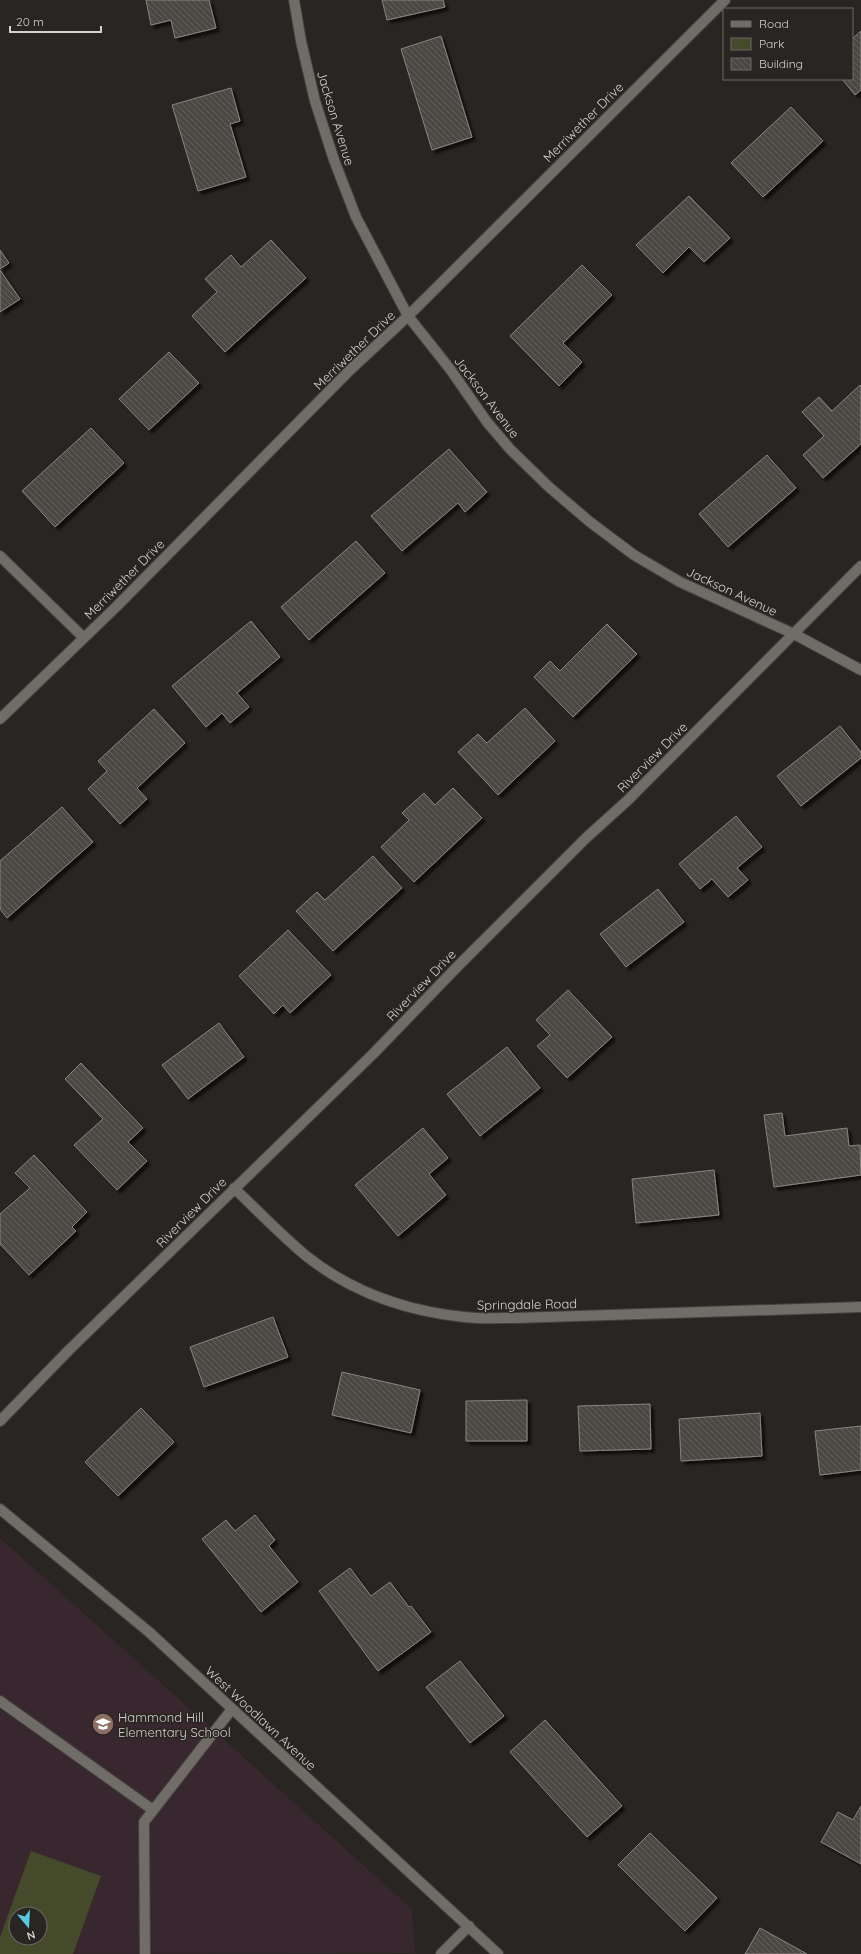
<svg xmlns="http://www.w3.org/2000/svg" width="861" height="1954" viewBox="0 0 861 1954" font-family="Quicksand,sans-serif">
<defs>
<pattern id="building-back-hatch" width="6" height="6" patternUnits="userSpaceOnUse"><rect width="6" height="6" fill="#4c4743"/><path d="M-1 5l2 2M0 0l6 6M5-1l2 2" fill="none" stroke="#65605d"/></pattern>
<filter id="shadow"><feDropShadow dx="3.5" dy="3.5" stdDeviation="1" flood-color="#0009"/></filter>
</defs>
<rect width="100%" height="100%" fill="#292522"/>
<path fill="#39272f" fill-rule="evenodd" d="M0 1538 412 1909 415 1953 0 1954ZM16 1914H40V1938H16Z"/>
<path fill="#444a2a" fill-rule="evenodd" d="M31 1851 101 1876 73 1954H0V1937ZM16 1914H40V1938H16Z"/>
<g fill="url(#building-back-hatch)" stroke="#8a8580" filter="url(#shadow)">
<path d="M146 0H209L216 28 175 38 171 20 151 25Z"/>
<path d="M382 0H443L445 7 387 20Z"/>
<path d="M861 31V90L855 95 842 79H852V39Z"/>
<path d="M441 36 472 137 432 150 401 49Z"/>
<path d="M231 88 240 121 230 124 246 177 198 191 172 105Z"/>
<path d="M791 107 823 141 763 197 731 163Z"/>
<path d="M689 196 730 238 704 262 689 247 663 273 636 245Z"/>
<path d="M271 240 306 278 225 352 192 316 217 292 205 279 231 255 241 267Z"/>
<path d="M0 250 9 263 0 269Z"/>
<path d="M582 265 612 295 563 343 582 362 559 386 510 336Z"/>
<path d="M0 270 20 299 0 312Z"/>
<path d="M169 352 199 383 149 430 119 399Z"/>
<path d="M860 385 861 387V444L823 478 803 455 824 436 802 412 819 397 832 411Z"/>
<path d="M91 428 124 463 55 527 22 491Z"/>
<path d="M449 449 487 492 465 512 458 503 402 551 371 516Z"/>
<path d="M767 455 796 488 728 547 699 514Z"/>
<path d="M356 541 385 573 309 640 281 607Z"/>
<path d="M251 621 280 657 237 693 249 707 230 723 222 713 206 727 172 686Z"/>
<path d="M607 624 637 654 573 717 534 677 550 661 560 671Z"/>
<path d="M525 708 555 741 498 795 458 752 478 734 487 743Z"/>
<path d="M154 709 185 743 137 788 147 799 120 824 88 789 107 771 98 761Z"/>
<path d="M840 726 861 752V758L801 806 777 776Z"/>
<path d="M453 788 482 818 414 882 381 847 409 820 402 813 424 793 435 805Z"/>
<path d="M62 807 93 842 7 918 0 909V861Z"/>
<path d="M736 816 762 847 737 868 748 880 728 897 712 879 700 889 679 864Z"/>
<path d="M373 856 402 888 333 951 296 911 317 892 325 900Z"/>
<path d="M658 889 684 922 626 967 600 934Z"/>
<path d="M288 930 331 975 290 1013 283 1005 274 1014 239 976Z"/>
<path d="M568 990 612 1037 567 1078 537 1046 550 1035 536 1020Z"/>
<path d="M219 1023 244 1057 188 1099 162 1065Z"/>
<path d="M507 1047 540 1088 480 1136 447 1094Z"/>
<path d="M81 1063 143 1128 128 1142 147 1161 117 1190 74 1145 103 1119 65 1079Z"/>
<path d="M782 1113 785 1136 847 1128 849 1146 860 1145 861 1175 774 1187 764 1115Z"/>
<path d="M423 1128 448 1158 429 1174 446 1195 398 1236 355 1185Z"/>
<path d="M34 1155 87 1212 72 1227 76 1231 29 1275 0 1244V1214L30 1188 15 1173Z"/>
<path d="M714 1170 719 1215 636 1223 632 1179Z"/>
<path d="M273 1317 288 1357 204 1387 190 1347Z"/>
<path d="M342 1372 420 1390 411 1433 332 1415Z"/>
<path d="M527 1400V1441H466V1401Z"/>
<path d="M650 1404 651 1449 580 1451 578 1406Z"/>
<path d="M141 1408 174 1442 118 1496 85 1462Z"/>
<path d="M760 1413 762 1456 681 1461 679 1419Z"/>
<path d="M861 1426V1470L820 1475 815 1431Z"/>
<path d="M255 1515 275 1540 269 1546 298 1582 261 1612 202 1539 226 1520 235 1531Z"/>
<path d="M350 1568 371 1596 390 1582 409 1607 411 1606 431 1632 378 1671 319 1591Z"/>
<path d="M460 1661 504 1716 470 1743 426 1687Z"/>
<path d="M545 1720 622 1806 587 1837 510 1752Z"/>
<path d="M861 1806V1864L821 1842 838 1812 853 1820Z"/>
<path d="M650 1833 717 1898 685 1931 618 1865Z"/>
<path d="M760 1928 807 1954H745Z"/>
</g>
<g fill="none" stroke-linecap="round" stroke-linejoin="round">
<g stroke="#44413e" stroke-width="12">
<g id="lane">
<path d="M0 1701 153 1810"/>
<path d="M145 1954 144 1822 232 1709"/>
</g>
</g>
<g stroke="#44413e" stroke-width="12">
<g id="street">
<path d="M294 0 301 41 315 101 334 160 356 217 408 316 450 369 487 422 510 449 549 487 590 522 634 555 680 582 794 634 861 670"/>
<path d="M0 556 83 637"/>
<path d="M0 719 116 607 350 370 408 316 725 0"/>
<path d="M234 1188C257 1210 280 1234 305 1255 351 1292 406 1311 464 1317 481 1319 499 1318 516 1318L861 1307"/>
<path d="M0 1421 69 1350 374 1053 457 967 586 838 628 800 861 566"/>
<path d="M0 1509 149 1632 498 1954"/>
<path d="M441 1954 469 1926"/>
</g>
</g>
<use href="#lane" stroke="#706c67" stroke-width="10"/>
<use href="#street" stroke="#706c67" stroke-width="10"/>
</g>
<defs>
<g id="school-disc" transform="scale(1.15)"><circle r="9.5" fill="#8d6e63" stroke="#292522"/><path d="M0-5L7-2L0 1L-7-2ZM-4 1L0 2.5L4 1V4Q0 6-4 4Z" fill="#fff"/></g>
</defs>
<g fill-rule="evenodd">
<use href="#school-disc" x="103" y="1724"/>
</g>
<g text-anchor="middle" stroke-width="3" stroke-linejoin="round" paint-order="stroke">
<g font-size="13" fill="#d3d1ce" stroke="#292522">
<text transform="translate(336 118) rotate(73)" y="5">Jackson Avenue</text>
<text transform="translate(583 122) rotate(-45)" y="5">Merriwether Drive</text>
<text transform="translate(354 350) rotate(-44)" y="5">Merriwether Drive</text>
<text transform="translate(487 397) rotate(53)" y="5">Jackson Avenue</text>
<text transform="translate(124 579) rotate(-45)" y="5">Merriwether Drive</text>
<text transform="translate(732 591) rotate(25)" y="5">Jackson Avenue</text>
<text transform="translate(652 757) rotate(-45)" y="5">Riverview Drive</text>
<text transform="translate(421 985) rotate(-46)" y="5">Riverview Drive</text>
<text transform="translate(191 1212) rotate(-45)" y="5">Riverview Drive</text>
<text transform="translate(527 1304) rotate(-1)" y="5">Springdale Road</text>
<text transform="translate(261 1718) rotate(43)" y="5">West Woodlawn Avenue</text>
</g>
<g font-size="13" fill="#d3d1ce" stroke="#292522" text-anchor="start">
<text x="118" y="1722">Hammond Hill<tspan x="118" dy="15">Elementary School</tspan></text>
</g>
</g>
<rect x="723" y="8" width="130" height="72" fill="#292522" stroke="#6d6a67"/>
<rect x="731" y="21" width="20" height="6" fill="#706c67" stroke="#6d6a67"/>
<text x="759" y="28" font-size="12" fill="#d3d1ce">Road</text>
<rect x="731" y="38" width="20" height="12" fill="#444a2a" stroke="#6d6a67"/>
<text x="759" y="48" font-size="12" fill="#d3d1ce">Park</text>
<rect x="731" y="58" width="20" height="12" fill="url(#building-back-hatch)" stroke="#6d6a67"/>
<text x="759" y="68" font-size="12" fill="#d3d1ce">Building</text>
<g transform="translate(28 1926) rotate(162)"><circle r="19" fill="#292522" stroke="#6d6a67"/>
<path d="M0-3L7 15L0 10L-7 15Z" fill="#55cadf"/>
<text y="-6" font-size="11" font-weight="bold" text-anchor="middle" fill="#d3d1ce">N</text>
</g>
<path d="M10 26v6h91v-6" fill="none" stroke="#d3d1ce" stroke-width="2"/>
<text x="16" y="26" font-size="12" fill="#d3d1ce" stroke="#292522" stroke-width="3" paint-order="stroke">20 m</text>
</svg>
